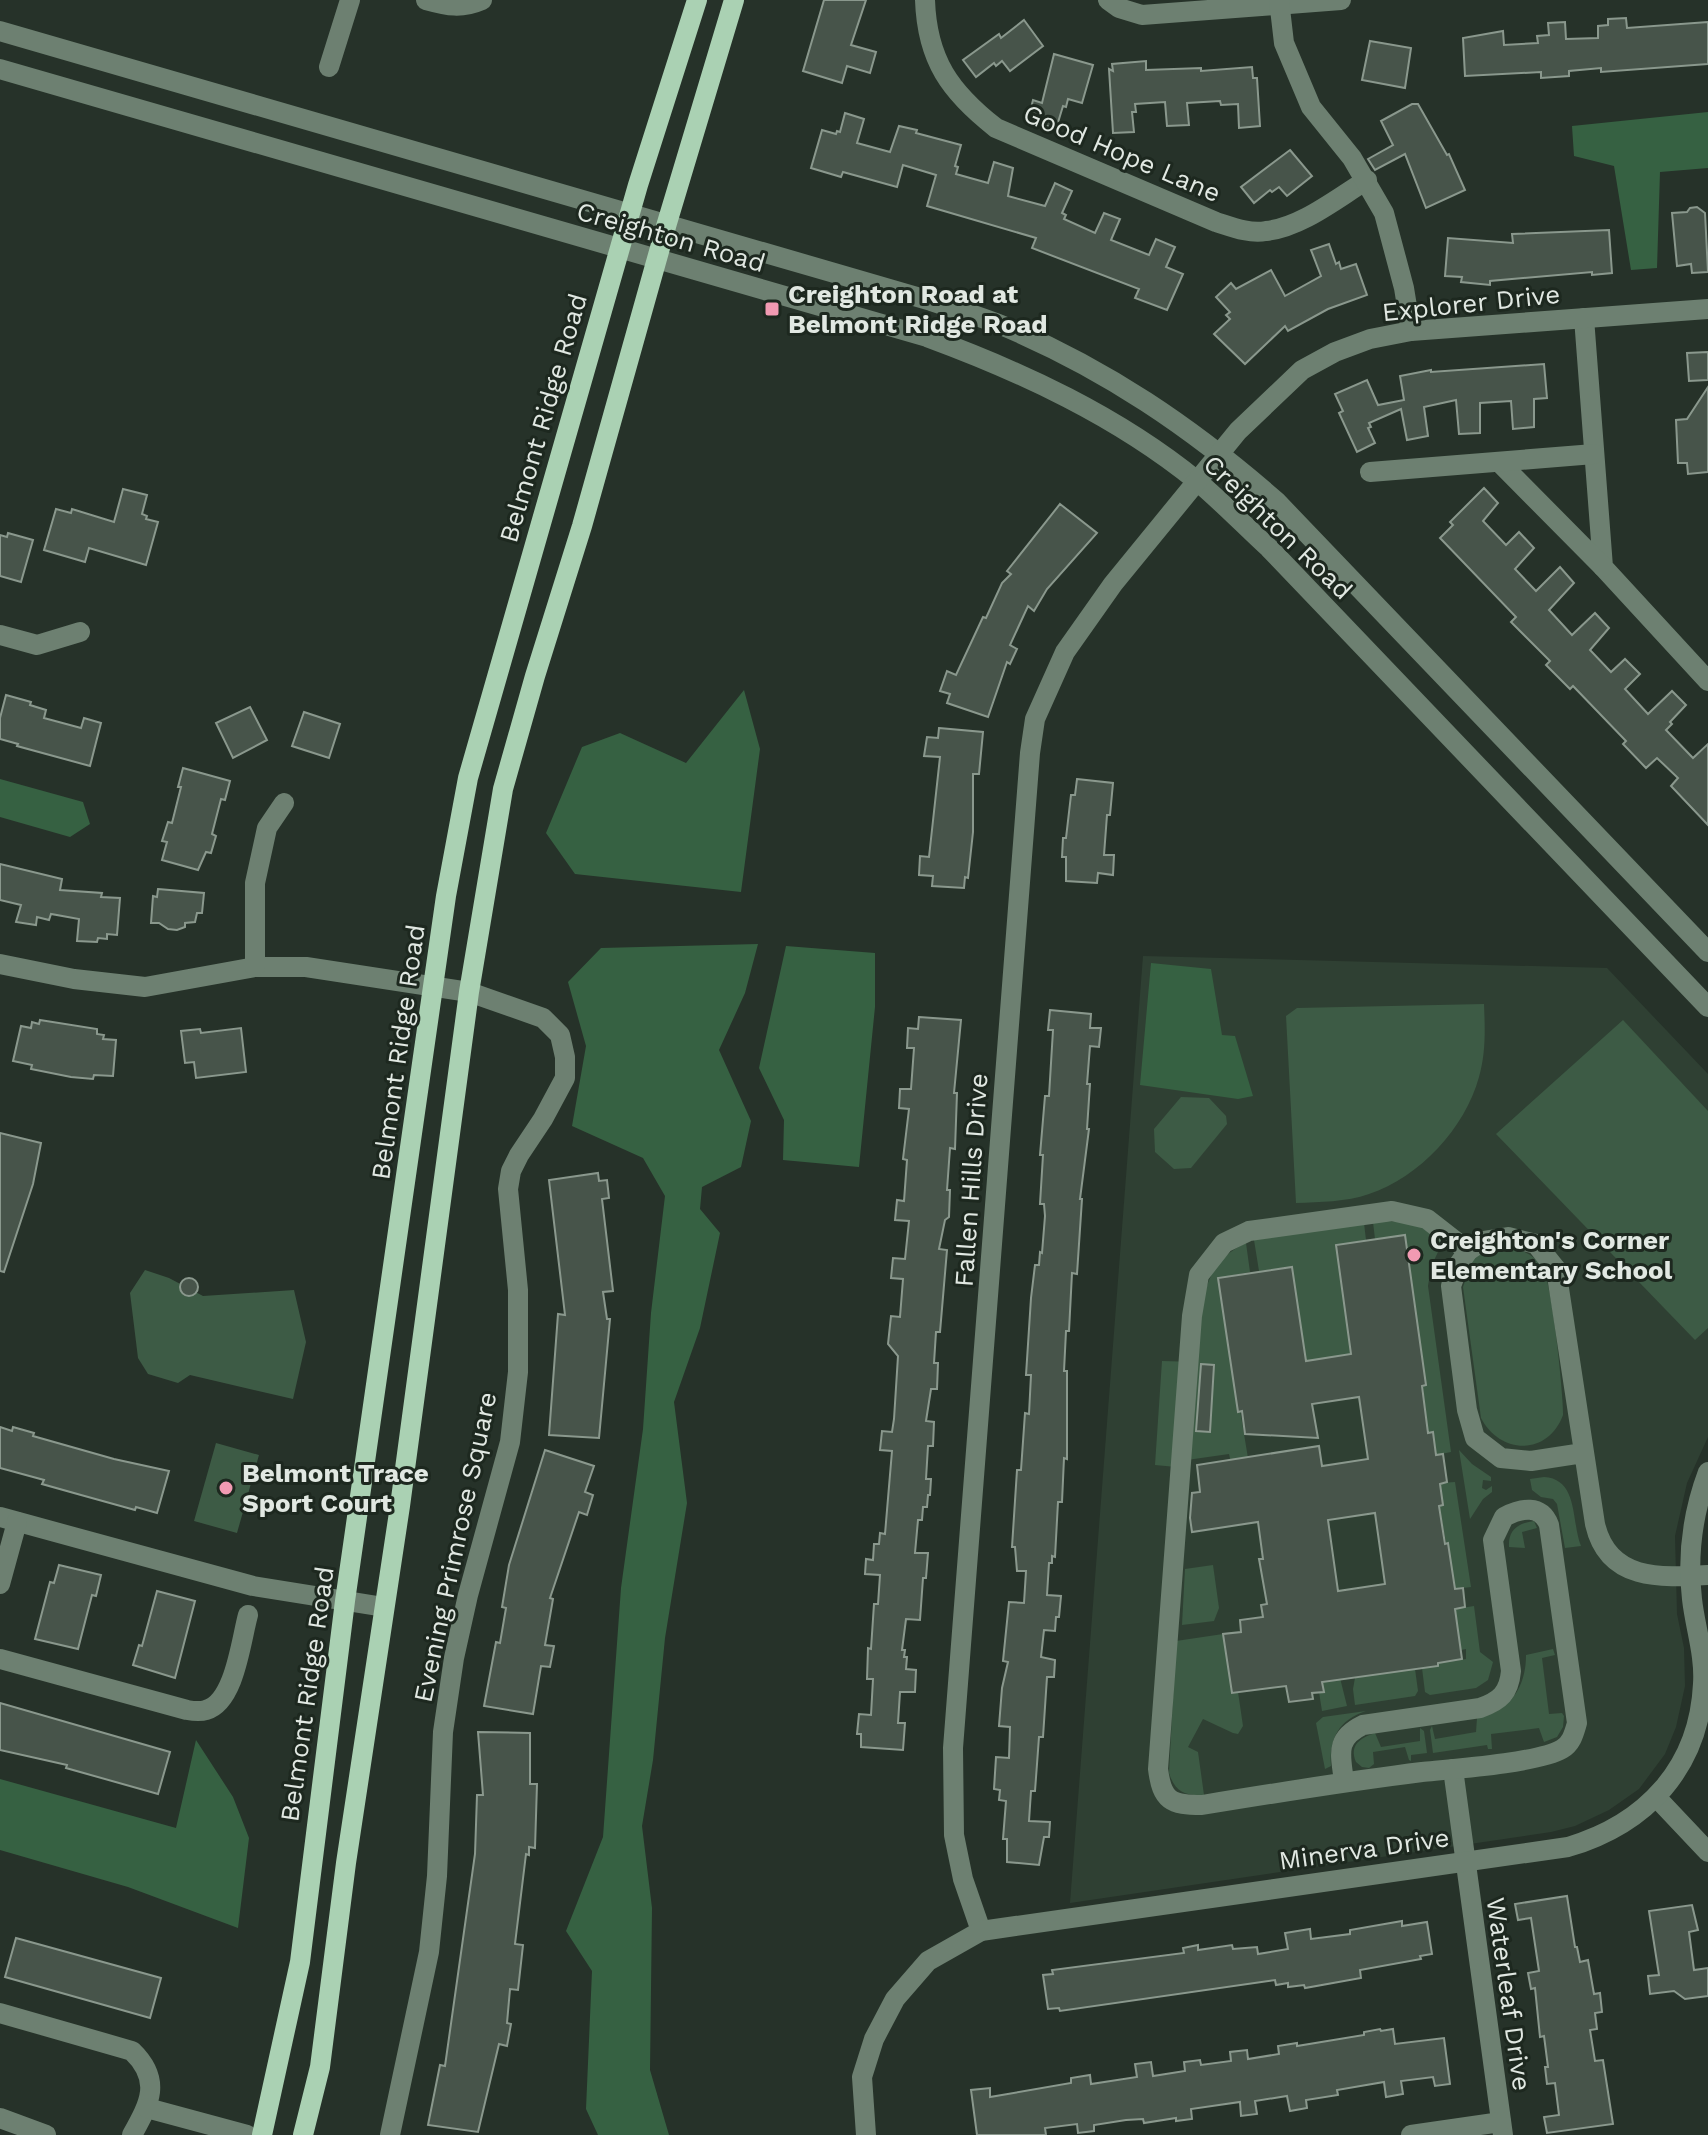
<svg xmlns="http://www.w3.org/2000/svg" width="1708" height="2135" viewBox="0 0 1708 2135" font-family="'Work Sans',sans-serif">
<rect width="100%" height="100%" fill="#263229"/>
<path fill="#2f4033" d="M1143 956 1607 968 1708 1074V1437L1687 1483 1675 1536 1677 1614 1684 1648 1685 1686 1676 1727 1665 1754 1639 1789 1609 1810 1575 1826 1551 1832 1070 1903Z"/>
<g fill="#3d5b45">
<path d="M1484 1004C1485 1029 1486 1052 1479 1077 1465 1128 1420 1177 1369 1194 1346 1202 1320 1202 1296 1203L1286 1016 1297 1008Z"/>
<path d="M1623 1020 1708 1111V1328L1695 1340 1496 1134Z"/>
<path d="M1181 1097 1209 1098 1226 1116 1227 1124 1191 1168 1174 1169 1155 1152 1154 1129Z"/>
<path d="M1384 1221 1413 1222 1443 1241 1431 1267 1428 1286 1451 1452 1436 1455 1433 1432 1428 1433 1423 1386 1425 1385 1405 1235 1375 1239 1373 1222Z"/>
<path d="M1364 1223 1366 1240 1336 1245 1351 1354 1306 1361 1292 1267 1259 1271 1254 1240Z"/>
<path d="M1246 1243 1250 1272 1218 1278 1250 1470 1233 1472 1229 1454 1187 1460V1468L1155 1465 1162 1361 1198 1362C1202 1315 1196 1266 1246 1243Z"/>
<path d="M1498 1248C1515 1247 1531 1251 1542 1266 1552 1281 1563 1392 1563 1415 1548 1456 1500 1455 1481 1418L1463 1287 1473 1259 1484 1252Z"/>
<path d="M145 1270 169 1278 203 1296 294 1290 306 1342 293 1399 190 1375 178 1383 148 1374 138 1358 130 1293Z"/>
<path d="M216 1443 259 1455 237 1533 194 1521Z"/>
<path d="M1459 1450 1472 1464 1491 1477V1481L1483 1480 1482 1488 1486 1490 1492 1486V1492L1483 1499 1470 1519Z"/>
<path d="M1544 1477C1579 1479 1571 1522 1581 1546L1565 1548 1557 1504 1553 1499 1541 1497 1532 1490 1530 1479Z"/>
<path d="M1455 1482 1471 1587 1455 1589 1439 1506 1443 1504 1440 1483Z"/>
<path d="M1534 1521 1537 1528 1522 1532 1525 1548 1509 1547C1508 1530 1518 1523 1534 1521Z"/>
<path d="M1213 1565 1219 1608 1214 1621 1182 1625 1185 1569Z"/>
<path d="M1474 1606 1480 1652 1493 1662 1488 1680 1476 1688 1430 1695 1425 1692 1422 1668 1438 1666V1663L1466 1659V1649L1461 1650 1455 1609Z"/>
<path d="M1223 1634 1232 1692H1238L1243 1726 1238 1734 1233 1733 1203 1719 1188 1747 1198 1752 1204 1795C1185 1796 1175 1792 1169 1773L1176 1641Z"/>
<path d="M1553 1649 1555 1655 1542 1658 1549 1714 1562 1713 1564 1716 1563 1727 1557 1737 1544 1742 1539 1728 1491 1734 1492 1749H1488L1487 1745 1433 1753 1430 1730 1432 1726 1435 1739 1476 1732 1477 1718C1510 1711 1526 1688 1526 1655Z"/>
<path d="M1415 1669 1418 1691 1415 1696 1355 1705 1353 1689 1355 1678Z"/>
<path d="M1340 1678 1347 1706 1322 1711 1319 1692 1323 1691 1322 1680Z"/>
<path d="M1366 1711C1339 1720 1329 1738 1331 1766L1325 1769 1316 1723 1323 1717Z"/>
<path d="M1420 1728 1424 1731 1427 1753 1411 1755V1761L1409 1760 1405 1747 1373 1752 1374 1764 1369 1768 1362 1767 1356 1762C1349 1745 1360 1738 1375 1733L1381 1747 1420 1741Z"/>
</g>
<g fill="#366142">
<path d="M1708 112V168L1660 172 1657 268 1631 270 1614 166 1574 156 1572 126Z"/>
<path d="M744 690 760 749 741 892 575 874 546 833 582 747 620 733 686 763Z"/>
<path d="M0 779 83 802 90 824 70 837 0 817Z"/>
<path d="M758 944 745 993 719 1050 751 1121 741 1167 702 1187 700 1209 720 1233 700 1328 674 1402 687 1503 665 1638 653 1760 642 1826 652 1908 650 2070 669 2135H598L586 2109 592 1971 566 1931 603 1837 621 1588 643 1429 651 1313 665 1196 643 1158 572 1126 586 1046 568 982 601 948Z"/>
<path d="M786 946 875 953V1007L859 1167 783 1160 784 1120 759 1068Z"/>
<path d="M1151 963 1211 969 1222 1035 1235 1036 1253 1096 1238 1099 1140 1085Z"/>
<path d="M196 1740 233 1797 249 1838 238 1928 128 1887 0 1850V1779L176 1828Z"/>
</g>
<g fill="#47544a" stroke="#8a988d" stroke-width="2" fill-rule="evenodd">
<path d="M824 0H866L851 45 876 52 870 73 847 66 842 83 803 71Z"/>
<path d="M1626 18 1627 28 1708 22V64L1601 72V68L1569 71V76L1541 78V72L1465 76 1463 38 1503 31 1504 45 1538 43 1537 36 1549 35 1548 23 1565 22 1566 39 1598 38V26L1608 25V19Z"/>
<path d="M1024 20 1043 46 1010 71 1002 61 996 66 994 63 976 77 963 60 999 34 1001 38Z"/>
<path d="M1370 41 1411 48 1405 88 1362 80Z"/>
<path d="M1054 54 1093 65 1082 103 1068 99 1066 107 1063 106 1056 129 1028 120 1033 100 1042 103Z"/>
<path d="M1146 61V70L1201 68V71L1252 67 1253 78H1257L1260 126 1239 128 1238 104 1221 105 1220 101 1187 103 1189 125 1167 126 1165 102 1135 104 1136 112H1132L1134 132 1113 133 1109 69 1113 71 1112 64Z"/>
<path d="M1412 104H1418L1447 155 1449 154 1465 190 1426 208 1405 154 1375 170 1368 159 1393 145 1381 121Z"/>
<path d="M845 113 864 119 857 143 890 152 899 126 917 130 916 133 961 145 955 166 958 167 956 174 988 183 994 162 1013 168 1008 196 1045 206 1055 183 1072 191 1062 213 1066 215 1064 219 1095 233 1104 213 1120 219 1111 240 1149 255 1156 239 1175 247 1166 267 1183 274 1167 310 1135 298 1139 289 1032 248 1036 238 927 206 936 175 903 165 897 187 843 172 841 177 811 168 822 130 836 134 837 131 840 132Z"/>
<path d="M1290 150 1312 176 1287 196 1279 187 1272 192 1270 190 1254 203 1241 187Z"/>
<path d="M1697 207 1705 213 1708 272 1692 273 1691 264 1677 266 1672 213 1687 212 1690 208Z"/>
<path d="M1609 230 1612 273 1592 275V272L1490 281V285L1461 282 1462 277 1445 276 1448 238 1513 243 1512 234Z"/>
<path d="M1329 244 1336 264 1339 262 1341 269 1356 264 1367 295 1328 309 1288 331 1285 326 1245 364 1214 334 1230 319 1226 315 1230 312 1216 297 1231 283 1236 289 1271 270 1285 296 1321 276 1311 250Z"/>
<path d="M1708 352V380L1689 381 1687 353Z"/>
<path d="M1544 364 1547 398 1534 399V427L1513 429 1511 401 1480 403V433L1459 434 1456 400 1424 407 1428 436 1407 440 1401 409 1369 423 1371 427 1368 428 1375 443 1357 452 1339 413 1343 411 1335 394 1367 380 1378 405 1404 400 1400 376 1431 370V372Z"/>
<path d="M1708 387V472L1688 474 1687 463H1678L1676 420 1687 419Z"/>
<path d="M1484 488 1498 503 1483 521 1506 545 1519 532 1534 548 1515 569 1536 591 1560 567 1574 583 1549 610 1572 635 1595 613 1609 628 1590 650 1611 672 1625 659 1640 674 1625 689 1648 714 1672 691 1686 705 1670 722 1672 724 1666 730 1693 758 1708 744V825L1671 786 1678 778 1657 758 1646 768 1623 744 1626 741 1573 686 1570 689 1546 665 1550 661 1511 622 1516 617 1440 538 1453 525 1450 522Z"/>
<path d="M123 489 147 495 142 514 147 516 146 519 158 522 146 565 89 548 85 562 44 550 56 509 71 513 72 509 114 522Z"/>
<path d="M1060 504 1097 533 1047 589 1034 611 1028 606 1010 645 1017 649 1010 664 1007 662 988 717 947 703 950 694 940 691 947 671 956 675 983 617 986 618 1002 583 1011 574 1007 571Z"/>
<path d="M8 533 33 540 21 582 0 576V535L7 537Z"/>
<path d="M6 695 31 702 30 705 46 710 44 718 81 728 84 718 101 723 90 766 17 746 18 744 0 739V718Z"/>
<path d="M250 707 267 740 233 758 216 723Z"/>
<path d="M304 712 340 724 329 758 292 746Z"/>
<path d="M939 728 983 732 979 774H973V832L968 878 965 877 964 888 932 886 933 876 919 875 920 856 929 857 940 757 924 756 927 737 938 738Z"/>
<path d="M183 768 230 781 225 800 221 799 212 834 216 836 211 853 206 852 198 870 162 860 167 842 162 841 168 822 172 823 181 787H178Z"/>
<path d="M1077 779 1113 783 1110 815H1107L1104 855H1114L1113 875 1098 873 1097 883 1066 881V857H1062L1063 838H1066L1071 795H1075Z"/>
<path d="M0 864 62 879 60 890 102 893 101 897 120 898 117 935 107 934V939L98 938 97 942 77 941 79 919 51 914 49 920 37 917 36 925 16 922 21 905 0 900Z"/>
<path d="M158 889 204 893 202 913H197L195 922 185 923V927L177 930 168 929 159 923H151L153 896 157 897Z"/>
<path d="M1050 1010 1091 1014 1090 1028H1101L1099 1047 1090 1046 1087 1084H1090L1087 1129H1089L1080 1199H1082L1077 1274 1072 1273 1069 1331H1066L1064 1371H1067V1459L1064 1458 1062 1502H1058L1055 1557 1052 1556V1563H1049L1047 1595 1061 1596 1059 1617H1056L1055 1631 1044 1630 1041 1657 1055 1660 1054 1677H1047L1043 1737H1039L1035 1791H1031L1029 1821 1050 1822 1049 1837H1044L1039 1865 1007 1862V1839H1003L1006 1801 999 1800 1000 1790 994 1789 996 1757 1009 1758 1010 1727 999 1726 1002 1688 1008 1662 1003 1661 1009 1602 1024 1603 1026 1571H1017L1015 1547H1012L1017 1470H1021L1025 1413 1029 1414 1031 1375H1026L1031 1298 1035 1265H1039L1040 1252 1042 1253 1045 1216 1044 1204H1040L1043 1155H1040L1045 1096H1049L1053 1030H1048Z"/>
<path d="M919 1017 961 1020 954 1093H957L955 1149 950 1148 947 1190H950L949 1217 945 1220 939 1249 947 1250 940 1332H936L934 1363H938L937 1389H931L926 1421 934 1422 933 1446H928L926 1479H931L930 1495H928L927 1507H923L922 1520H918L915 1553H928L926 1578H923L920 1620 906 1619 902 1650H905L904 1657H907L906 1669 916 1670 915 1692H900L898 1723H905L903 1750 861 1747V1734H857L859 1714 871 1715 873 1679H867L868 1648 871 1649 874 1604H878L880 1575 865 1574 866 1559 873 1560 874 1544H879L880 1533 885 1534 892 1451 880 1450 882 1431 892 1432 894 1419 898 1356 888 1344 891 1316 900 1317 903 1279 891 1278 893 1258 905 1259 909 1221 895 1220 897 1200 904 1201 907 1160 903 1159 909 1109 899 1108 900 1089H911L914 1048H907L908 1028 918 1029Z"/>
<path d="M40 1020 97 1029V1034L104 1035 103 1039 116 1040 113 1076 94 1075 93 1079 71 1077 31 1069 32 1065 13 1061 21 1026 31 1028 32 1022 39 1024Z"/>
<path d="M241 1028 246 1072 196 1078 194 1062 185 1063 181 1031 200 1029 201 1033Z"/>
<path d="M0 1133 41 1143 33 1184 4 1272 0 1271Z"/>
<path d="M598 1173 599 1181 607 1180 609 1198 602 1199 613 1291 603 1292 607 1319H610L599 1438 549 1435 558 1314 565 1315 549 1180Z"/>
<path d="M1405 1235 1426 1385 1422 1386 1428 1433 1433 1432 1436 1455 1443 1454 1447 1482 1440 1484 1443 1505 1439 1506 1445 1544 1448 1543 1455 1589 1463 1588 1465 1607 1455 1609 1462 1659 1438 1663V1666L1322 1682 1324 1692 1312 1693 1313 1699 1289 1702 1286 1686 1232 1693 1223 1634 1241 1632 1240 1620 1263 1617 1261 1605 1267 1604 1259 1559H1263L1258 1522 1192 1532 1190 1518 1192 1493 1200 1492 1197 1465 1319 1446 1322 1466 1368 1459 1359 1397 1312 1404 1318 1438 1245 1434 1242 1411 1238 1412 1218 1278 1292 1267 1306 1361 1351 1354 1336 1245ZM1375 1513 1385 1584 1338 1591 1328 1520Z"/>
<circle cx="189" cy="1287" r="9"/>
<path d="M1201 1364 1214 1365 1210 1432 1196 1431Z"/>
<path d="M0 1427 12 1431 13 1427 34 1433 33 1436 114 1459 169 1471 157 1513 136 1507 135 1510 81 1495 42 1484 44 1480 0 1468Z"/>
<path d="M545 1450 594 1466 585 1492 593 1495 587 1515 579 1512 550 1598 553 1599 545 1645 554 1646 550 1667 541 1666 533 1714 484 1706 496 1642 500 1643 506 1608 502 1607 509 1565Z"/>
<path d="M59 1565 101 1575 96 1596 92 1595 78 1649 35 1639 50 1582 54 1583Z"/>
<path d="M157 1591 195 1601 175 1678 133 1665 139 1645 142 1646Z"/>
<path d="M0 1703 170 1752 158 1794 66 1768 67 1765 0 1750Z"/>
<path d="M478 1732 530 1733V1784H537L535 1848 529 1847V1855L526 1854 515 1944 523 1945 518 1990 510 1989 507 2023 511 2024 507 2046 499 2044 478 2132 428 2125 440 2065 445 2066 475 1854 477 1795H483Z"/>
<path d="M1567 1896 1575 1947H1577L1580 1962 1588 1960 1594 1994 1600 1993 1602 2012 1595 2013 1597 2029 1590 2030 1595 2061 1603 2060 1613 2124 1547 2133 1544 2117 1559 2115 1555 2083 1547 2084 1545 2067H1548L1544 2036 1540 2037 1535 1988 1531 1989 1528 1973 1539 1971 1531 1918 1518 1920 1515 1904Z"/>
<path d="M1692 1905 1698 1930 1689 1932 1694 1970 1708 1968V1996L1685 1999 1674 1991 1650 1994 1648 1976 1659 1975 1649 1911Z"/>
<path d="M1402 1921V1926L1427 1922 1432 1954 1420 1956 1421 1959 1360 1970 1361 1978 1305 1988 1304 1985 1288 1987V1983L1276 1985 1275 1980 1060 2011 1059 2008 1048 2009 1043 1975 1053 1974 1052 1970 1184 1953 1183 1948 1198 1945V1950L1232 1945 1233 1949 1257 1947 1258 1954 1288 1949 1285 1933 1310 1929 1311 1939 1350 1934V1930Z"/>
<path d="M16 1938 161 1978 150 2018 5 1977Z"/>
<path d="M1380 2029 1381 2031 1393 2029 1395 2044 1444 2038 1450 2084 1435 2086 1433 2077 1401 2081 1403 2094 1386 2097 1384 2082 1337 2090 1338 2095 1306 2100 1307 2108 1290 2111 1287 2096 1255 2101 1257 2114 1241 2116 1240 2102 1191 2109 1192 2119 1176 2121V2118L1144 2123 1143 2119 1126 2120 1094 2125V2131L1078 2133 1077 2124 1045 2128 1046 2135H977L971 2090 990 2088V2097L1071 2083V2078L1090 2075 1091 2084 1137 2077 1135 2064 1151 2062 1153 2076 1185 2071 1184 2062 1200 2060 1201 2065 1231 2061 1230 2052 1247 2050 1248 2059 1279 2054 1278 2046 1297 2043V2046L1364 2035V2032Z"/>
</g>
<g fill="none" stroke-linecap="round" stroke-linejoin="round">
<g stroke="#6d8071" stroke-width="20">
<path d="M426 0C448 6 461 9 482 0"/>
<path d="M925 0C927 60 950 92 996 128L1216 222C1232 227 1249 234 1266 231 1302 227 1337 198 1367 180"/>
<path d="M1108 0 1119 8 1142 15 1341 0"/>
<path d="M1279 0 1284 43 1311 107 1352 158 1384 213 1404 288 1411 331"/>
<path d="M0 31 931 301C955 309 979 316 1001 325 1106 369 1191 427 1276 501L1708 952"/>
<path d="M329 67 350 0"/>
<path d="M0 69 927 337C1022 372 1117 416 1197 481 1222 502 1245 526 1269 548L1708 1007"/>
<path d="M1584 318 1603 567 1708 681"/>
<path d="M1500 463 1603 567"/>
<path d="M1370 472 1594 454"/>
<path d="M0 635 37 645 80 632"/>
<path d="M0 964 74 979 145 987 255 967H306L469 992 543 1018 560 1035 565 1057V1078L543 1119 519 1155 511 1171 508 1189 518 1290V1372L510 1442 468 1595 454 1658 443 1732 437 1876 429 1952 390 2135"/>
<path d="M255 967V883L267 828 284 803"/>
<path d="M1583 1453 1531 1461 1501 1458 1475 1438 1467 1410 1451 1286 1459 1264 1468 1251 1483 1241 1508 1237 1536 1244 1556 1269 1595 1524C1608 1581 1660 1578 1708 1575"/>
<path d="M0 1517 253 1586 384 1607"/>
<path d="M0 1584 17 1522"/>
<path d="M0 1659 187 1710C193 1711 200 1712 206 1710 235 1702 241 1640 248 1615"/>
<path d="M1453 1769 1503 2135"/>
<path d="M1344 1782C1341 1755 1334 1739 1363 1725L1480 1708C1500 1701 1509 1693 1511 1671L1493 1540 1504 1517C1521 1508 1541 1504 1549 1525L1577 1723C1574 1733 1572 1743 1562 1749 1538 1763 1453 1769 1422 1772 1349 1781 1275 1793 1202 1805 1171 1805 1162 1801 1158 1769L1192 1316 1199 1275 1224 1243 1249 1231 1392 1211 1427 1219 1468 1251"/>
<path d="M1657 1798 1708 1852"/>
<path d="M981 1931 963 1879 954 1835 953 1748 1030 753 1035 719 1065 652 1113 584 1238 431 1302 370 1335 352 1370 339 1411 331 1708 309"/>
<path d="M0 2013 132 2051C162 2080 150 2103 132 2135"/>
<path d="M147 2108 247 2135"/>
<path d="M0 2118 46 2135"/>
<path d="M866 2135 862 2077 874 2039 895 1999 928 1961 981 1931 1568 1847C1646 1824 1699 1768 1703 1684 1705 1655 1695 1627 1692 1599 1687 1555 1693 1512 1708 1472"/>
<path d="M1411 2135 1501 2122"/>
</g>
<g stroke="#aad1b3" stroke-width="20">
<path d="M262 2135 300 1962 345 1601 446 896 468 778 638 185 697 0"/>
<path d="M303 2135 320 2067 346 1863 400 1506 469 992 503 789 535 676 582 526 667 223 734 0"/>
</g>
</g>
<g fill="#f19ab2" stroke="#1d281f" stroke-width="3">
<rect x="764" y="301" width="16" height="16" rx="4"/>
<circle cx="1414" cy="1255" r="8"/>
<circle cx="226" cy="1488" r="8"/>
</g>
<g text-anchor="middle" stroke-width="6" stroke-linejoin="round" paint-order="stroke">
<g font-size="26" fill="#e1e8e2" stroke="#1d281f">
<text transform="translate(1122 153) rotate(23)" y="9">Good Hope Lane</text>
<text transform="translate(671 237) rotate(16)" y="9">Creighton Road</text>
<text transform="translate(1471 303) rotate(-6)" y="9">Explorer Drive</text>
<text transform="translate(543 418) rotate(-74)" y="9">Belmont Ridge Road</text>
<text transform="translate(1278 527) rotate(44)" y="9">Creighton Road</text>
<text transform="translate(398 1052) rotate(-82)" y="9">Belmont Ridge Road</text>
<text transform="translate(971 1180) rotate(-86)" y="9">Fallen Hills Drive</text>
<text transform="translate(455 1547) rotate(-78)" y="9">Evening Primrose Square</text>
<text transform="translate(307 1694) rotate(-82)" y="9">Belmont Ridge Road</text>
<text transform="translate(1364 1849) rotate(-8)" y="9">Minerva Drive</text>
<text transform="translate(1509 1994) rotate(82)" y="9">Waterleaf Drive</text>
</g>
<g font-size="26" font-weight="bold" fill="#e1e8e2" stroke="#1d281f" text-anchor="start">
<text x="788" y="303">Creighton Road at<tspan x="788" dy="30">Belmont Ridge Road</tspan></text>
<text x="1430" y="1249">Creighton's Corner<tspan x="1430" dy="30">Elementary School</tspan></text>
<text x="242" y="1482">Belmont Trace<tspan x="242" dy="30">Sport Court</tspan></text>
</g>
</g>
</svg>
